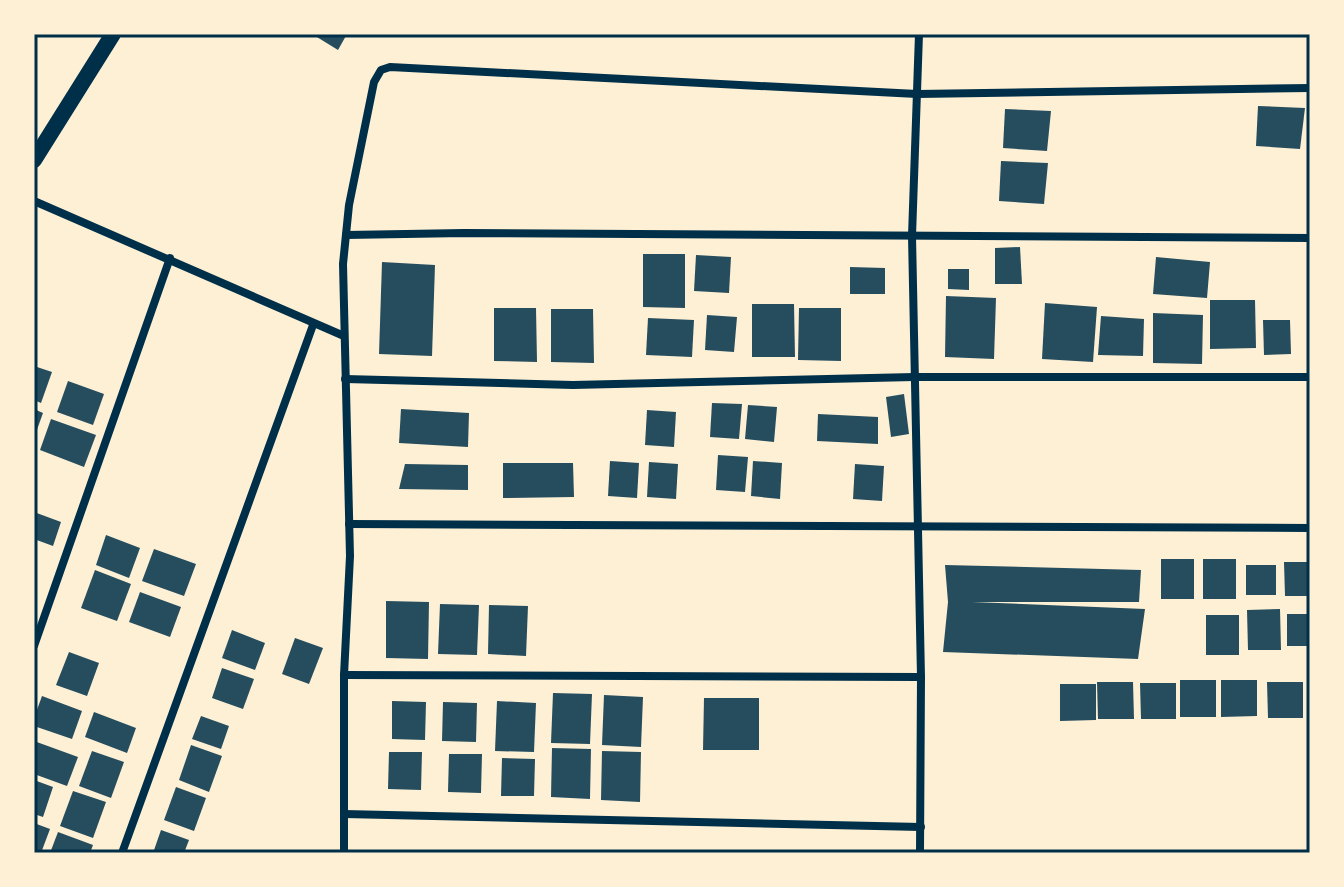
<svg xmlns="http://www.w3.org/2000/svg" width="1344" height="887" viewBox="0 0 1344 887" font-family="'Asap Condensed',sans-serif">
<rect width="100%" height="100%" fill="#fdf0d5"/>
<g fill="#264d5e">
<path d="M312 34H347L338 50Z"/>
<path d="M1258 106 1305 108 1300 149 1256 146Z"/>
<path d="M1005 109 1051 111 1047 151 1003 148Z"/>
<path d="M1001 161 1048 163 1044 204 999 201Z"/>
<path d="M1020 247 1022 284H995V248Z"/>
<path d="M643 254H685V308L643 307Z"/>
<path d="M696 255 731 257 729 293 694 291Z"/>
<path d="M1156 257 1210 262 1207 298 1153 294Z"/>
<path d="M382 262 435 265 432 356 379 354Z"/>
<path d="M850 267 885 268V294H850Z"/>
<path d="M948 269H969V290L948 289Z"/>
<path d="M946 296 996 298 994 359 945 357Z"/>
<path d="M1210 300H1255L1256 348 1210 349Z"/>
<path d="M1045 303 1097 307 1093 362 1042 359Z"/>
<path d="M752 304H794L795 357H752Z"/>
<path d="M494 308H536L537 362 494 361Z"/>
<path d="M799 308H841V361L798 360Z"/>
<path d="M551 309H593L594 363 551 362Z"/>
<path d="M1153 313 1203 315 1202 364 1153 363Z"/>
<path d="M707 315 737 317 734 352 705 350Z"/>
<path d="M1101 316 1144 319 1143 356 1098 355Z"/>
<path d="M648 318 694 320 692 357 646 355Z"/>
<path d="M1263 320H1290L1291 354 1264 355Z"/>
<path d="M34 366 52 372 41 403 34 400Z"/>
<path d="M68 381 104 394 93 425 57 412Z"/>
<path d="M904 394 909 434 891 437 886 397Z"/>
<path d="M712 403 742 404 739 439 710 437Z"/>
<path d="M748 405 777 407 774 442 745 439Z"/>
<path d="M34 409 43 413 34 438Z"/>
<path d="M401 409 469 413 468 447 399 443Z"/>
<path d="M647 410 676 412 674 447 645 445Z"/>
<path d="M818 414 878 417V444L817 441Z"/>
<path d="M51 419 96 435 84 467 40 450Z"/>
<path d="M718 455 748 457 745 492 716 490Z"/>
<path d="M610 461 639 463 637 498 608 496Z"/>
<path d="M753 461 782 463 780 499 751 496Z"/>
<path d="M649 462 678 464 676 499 647 497Z"/>
<path d="M503 463H573L574 497 503 498Z"/>
<path d="M405 464 468 465V490L399 489Z"/>
<path d="M855 464 884 466 882 501 853 499Z"/>
<path d="M34 512 61 522 53 546 34 539Z"/>
<path d="M106 535 140 548 129 578 96 565Z"/>
<path d="M154 549 196 564 184 596 142 581Z"/>
<rect x="1161" y="559" width="33" height="40"/>
<rect x="1203" y="559" width="33" height="40"/>
<path d="M1284 562H1310V596H1285Z"/>
<path d="M945 565 1141 570 1139 602H972L1145 609 1138 659 943 652 948 602Z"/>
<rect x="1246" y="565" width="30" height="30"/>
<path d="M95 570 131 584 117 621 81 608Z"/>
<path d="M140 592 181 607 170 637 129 622Z"/>
<path d="M386 601 429 602 428 659 386 658Z"/>
<path d="M440 604 479 605 477 655 438 654Z"/>
<path d="M489 605 528 606 526 656 488 654Z"/>
<path d="M1280 609 1281 650H1248L1247 610Z"/>
<rect x="1287" y="614" width="23" height="32"/>
<rect x="1206" y="615" width="33" height="40"/>
<path d="M232 630 265 643 255 670 222 658Z"/>
<path d="M295 638 323 648 309 684 282 674Z"/>
<path d="M69 652 99 663 87 696 56 685Z"/>
<path d="M222 668 254 679 243 709 212 698Z"/>
<rect x="1180" y="680" width="36" height="37"/>
<path d="M1221 680H1257V716L1221 717Z"/>
<path d="M1097 682H1133L1134 719H1098Z"/>
<path d="M1267 682H1303V718H1268Z"/>
<path d="M1140 683H1176V719H1141Z"/>
<path d="M1060 684H1096V720L1060 721Z"/>
<path d="M553 693 592 694 590 744 551 743Z"/>
<path d="M604 695 643 697 641 747 602 745Z"/>
<path d="M42 696 82 711 72 739 34 726V718Z"/>
<path d="M704 698H759V750H703Z"/>
<path d="M392 701 426 702 425 740 392 739Z"/>
<path d="M497 701 536 703 534 752 495 751Z"/>
<path d="M443 702 477 703 476 742 442 741Z"/>
<path d="M94 712 136 728 127 753 85 737Z"/>
<path d="M201 716 229 726 221 749 192 739Z"/>
<path d="M34 741 78 757 67 786 34 774Z"/>
<path d="M191 745 222 756 209 792 179 780Z"/>
<path d="M552 748 591 749 590 799 551 797Z"/>
<path d="M92 751 124 762 111 798 79 786Z"/>
<path d="M602 751 641 752 640 802 601 800Z"/>
<path d="M389 752H422L421 790 388 789Z"/>
<path d="M449 754H482L481 793 448 792Z"/>
<path d="M502 758 535 759 534 796H501Z"/>
<path d="M34 780 53 787 43 817 34 814Z"/>
<path d="M176 787 206 798 194 831 164 820Z"/>
<path d="M73 791 106 802 93 838 60 826Z"/>
<path d="M34 823 50 829 41 853H34Z"/>
<path d="M161 830 189 840 184 853H153Z"/>
<path d="M58 832 93 845 90 853H50Z"/>
</g>
<g fill="none" stroke-linecap="round" stroke-linejoin="round">
<g stroke="#003049" stroke-width="8">
<path d="M919 34 912 236 921 677 920 853"/>
<path d="M34 201 344 336"/>
<path d="M346 235 464 233 1310 238"/>
<path d="M345 379 573 385 914 377H1310"/>
<path d="M349 524 1310 528"/>
<path d="M34 646 170 258"/>
<path d="M344 675 921 677"/>
<path d="M344 814 921 827"/>
<path d="M122 853 313 325"/>
<path d="M344 853V675L350 556 343 264 349 205 374 82 381 70 390 67 917 94 1310 88"/>
</g>
<path stroke="#003049" stroke-width="16" d="M34 160 113 34"/>
</g>
<rect width="1344" height="887" fill="none" stroke="#fdf0d5" stroke-width="72"/>
<rect x="36" y="36" width="1272" height="815" fill="none" stroke="#003049" stroke-width="3"/>
</svg>
